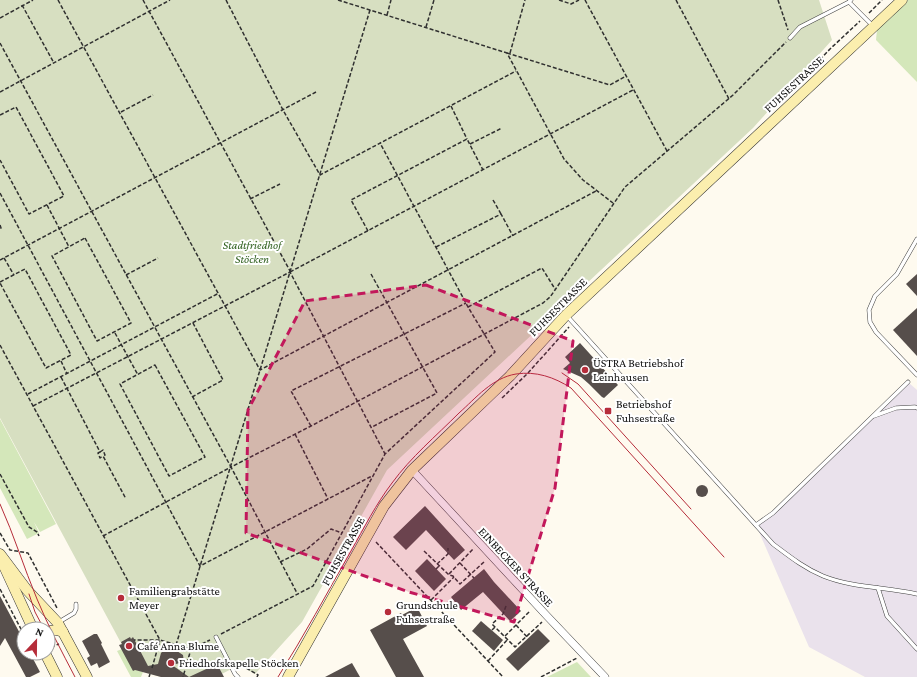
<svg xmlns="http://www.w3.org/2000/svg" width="917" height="677" viewBox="0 0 917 677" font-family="'Crimson Pro',serif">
<rect width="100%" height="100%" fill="#fefaef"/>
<path fill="#eae2ec" d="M908 382 917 390V677H865L809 647 756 525 773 513Z"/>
<g fill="#d4e7ba">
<path d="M908 0H917V82L876 40 877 30Z"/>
<path d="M0 419 56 524 40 532 34 522 39 533 27 539 0 488Z"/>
<path d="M122 649 136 670 143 672 141 677H131L117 651Z"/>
<path d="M577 662 591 677H547Z"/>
</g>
<path fill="#d7dfc1" d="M0 0H819L832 40 753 128 387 470 302 622 255 674 239 665 216 677H161L135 669 0 418Z"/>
<g fill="#564e4b">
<path d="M917 274V296L906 284Z"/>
<path d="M917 308V356L893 330Z"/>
<path d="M580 343 618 385 604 398 602 397 589 384 581 377 563 369 570 363 565 357Z"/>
<circle cx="702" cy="491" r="6"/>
<path d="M425 506 465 550 454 560 426 530 406 550 393 537Z"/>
<path d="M427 559 446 579 434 591 415 571Z"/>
<path d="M484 569 494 582 521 611 510 621 483 592 461 610 451 597Z"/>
<path d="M0 596 24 641V653H30L40 672 30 677H26L5 638 0 646Z"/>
<path d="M417 607 427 626 403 639 424 677H396L370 630 401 613 402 615Z"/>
<path d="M481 621 503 640 494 651 472 631Z"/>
<path d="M538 629 550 641 518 671 506 659Z"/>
<path d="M94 634H97L102 643 101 644 110 662 99 668 97 663 91 666 87 658 90 656 82 641Z"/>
<path d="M130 637 131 639 133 637 148 666 158 664 161 653 165 649H174L183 655 184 662 172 665 189 677 217 664 224 677H161L135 670 133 671 119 645 122 644 121 642Z"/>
<path d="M352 663 360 677H325L348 665Z"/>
</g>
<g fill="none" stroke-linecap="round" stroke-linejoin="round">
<g stroke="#414141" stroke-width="4.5">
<g id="lane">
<path d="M851 0 849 2 873 26"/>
<path d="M790 38 800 27 849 2"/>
<path d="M917 239 897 274 875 296 869 310 870 322 876 332 917 375"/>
<path d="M567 316 773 544C789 556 804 568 823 576 853 588 886 587 917 594"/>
<path d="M874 416 896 408 915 407 917 408"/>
<path d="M756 525 773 513 908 382"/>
<path d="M878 588 887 616 917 649"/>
<path d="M59 622 74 613 76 609V604"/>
<path d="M216 637 235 674 238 677"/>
</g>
</g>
<g stroke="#414141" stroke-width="8">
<path id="street" d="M412 470 547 616 605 677"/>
</g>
<g stroke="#303030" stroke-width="11">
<g id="secondary">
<path d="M0 554 27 590 58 623 87 677"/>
<path d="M3 564 33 629"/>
<path d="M48 632C54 629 58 630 63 632"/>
<path d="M45 653 57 677"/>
<path d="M288 677 384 506 412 470 510 376 566 315 902 0"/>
</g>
</g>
<g stroke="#303030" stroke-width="1.5" stroke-dasharray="4 2" stroke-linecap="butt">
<path d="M58 0 260 370 596 191"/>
<path d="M143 0 290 271"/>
<path d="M226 0 283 110 320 175 516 71"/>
<path d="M338 0 507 53 564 159 583 180 613 203"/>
<path d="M559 0 571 4 579 0"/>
<path d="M585 0 667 151"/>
<path d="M676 0 729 99"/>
<path d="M778 0 788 30"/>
<path d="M22 5 54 63"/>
<path d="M869 13 882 0"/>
<path d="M387 15 391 0"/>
<path d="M0 18 33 0"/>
<path d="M426 27 434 0"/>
<path d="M0 43 231 467 311 426 543 303 550 297 555 290 625 187 733 95 786 42"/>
<path d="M507 53 610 85 626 76"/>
<path d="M510 53 525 0"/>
<path d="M791 90 830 49 860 21"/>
<path d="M0 92 170 0"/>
<path d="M451 106 467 139"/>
<path d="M121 112 153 95"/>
<path d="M0 115 16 107 64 196 29 214 0 160"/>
<path d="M470 144 502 128"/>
<path d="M0 193 200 566 370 477H373"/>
<path d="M250 199 280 184"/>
<path d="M493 200 501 214"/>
<path d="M47 205 69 247"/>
<path d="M0 225 1 228H0"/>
<path d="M368 231 351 200 467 139 483 170"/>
<path d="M85 238 131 323 97 341 52 256Z"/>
<path d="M436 247 501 214 513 236"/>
<path d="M4 258 14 275"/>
<path d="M0 260 316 92"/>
<path d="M290 272 633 90"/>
<path d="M371 274 437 393 372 427"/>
<path d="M126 275 158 258"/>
<path d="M0 282 25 269 71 355 46 368 0 283"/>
<path d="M468 307 542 268 555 289"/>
<path d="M115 333 138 375"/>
<path d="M0 345 160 640H134"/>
<path d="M61 361 67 374"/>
<path d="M155 365 205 457 169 476 120 384Z"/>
<path d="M61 377 100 452 98 453 100 458 103 456"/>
<path d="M28 394 219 293"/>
<path d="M192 397 223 380 193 323"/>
<path d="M502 398 528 373 569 327"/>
<path d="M33 406 290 272 385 454"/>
<path d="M311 426 291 391 466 303"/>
<path d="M295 434 328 499"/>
<path d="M100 452 103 450 105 455 103 456 126 499"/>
<path d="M0 474 29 527 37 532 39 536"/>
<path d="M0 533 10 550 28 553 57 608"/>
<path d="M103 536 231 467 297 593"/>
<path d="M376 542 503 677"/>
<path d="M424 551 449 575 453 576 460 584 485 561"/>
<path d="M280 562 307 549 331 529 342 533"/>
<path d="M460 563 474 578"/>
<path d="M437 564 448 554V548"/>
<path d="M436 569 439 566"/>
<path d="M449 574 474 548"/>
<path d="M0 589 23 633"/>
<path d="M431 600 454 577"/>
<path d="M506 606 503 614 492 624 515 647 542 622"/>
<path d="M516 625 528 638"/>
<path d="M492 630 495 627"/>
<path d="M221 634 313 586 385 454 495 352 468 307 380 143"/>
<path d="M505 636 530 611"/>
<path d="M176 645 370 10"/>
<path d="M51 647 59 644"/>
<path d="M191 649 210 640"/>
<path d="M488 661 508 639"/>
<path d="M236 662 258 675 257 677"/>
<path d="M152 668 160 640 191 649 183 677"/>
<path d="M149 677 150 674"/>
<path d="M541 677 577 658"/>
</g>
<use href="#lane" stroke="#fff" stroke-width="3.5"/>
<use href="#street" stroke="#fff" stroke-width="7"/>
<use href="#secondary" stroke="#fbeeae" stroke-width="10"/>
<g stroke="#b62d3a" stroke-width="1">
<path d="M562 373 578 384 691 509"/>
<path d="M0 504C14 535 24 568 37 599 48 626 62 652 75 677"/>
<path d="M29 594 35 612 44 629"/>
<path d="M278 677C304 636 327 593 351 551 364 528 376 504 392 483 411 457 436 436 459 413 476 398 492 378 516 374 536 371 554 377 571 388L724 557"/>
</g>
</g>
<path fill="#c2185b" fill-opacity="0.2" stroke="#c2185b" stroke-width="3" stroke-dasharray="8 5" stroke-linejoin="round" d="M426 285 573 341 555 488 514 622 409 592 246 533 248 410 305 301Z"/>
<g fill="#b62d3a" stroke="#fff" stroke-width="1.5">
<circle cx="585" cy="370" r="4"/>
<rect x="604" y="407" width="8" height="8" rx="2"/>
<circle cx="121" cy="598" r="4"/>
<circle cx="388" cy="612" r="4"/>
<circle cx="129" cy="646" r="4"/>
<circle cx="171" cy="663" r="4"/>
</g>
<g text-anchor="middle" stroke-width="4" stroke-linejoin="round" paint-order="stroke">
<g font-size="12" fill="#0e0e0e" stroke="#fff">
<text transform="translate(794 84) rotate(-43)" y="4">FUHSESTRASSE</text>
<text transform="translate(558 307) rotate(-45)" y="4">FUHSESTRASSE</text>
<text transform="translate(343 551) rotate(-61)" y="4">FUHSESTRASSE</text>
<text transform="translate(516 567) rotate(47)" y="4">EINBECKER STRASSE</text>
</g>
<g font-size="12" font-style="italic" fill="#326221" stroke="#fff">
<text x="252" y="249">Stadtfriedhof<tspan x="252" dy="14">Stöcken</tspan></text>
</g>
<g font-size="12" fill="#0e0e0e" stroke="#fff" text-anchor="start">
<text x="593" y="367">ÜSTRA Betriebshof<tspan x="593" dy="14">Leinhausen</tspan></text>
<text x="616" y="408">Betriebshof<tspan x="616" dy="14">Fuhsestraße</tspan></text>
<text x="129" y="595">Familiengrabstätte<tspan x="129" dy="14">Meyer</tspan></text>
<text x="396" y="609">Grundschule<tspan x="396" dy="14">Fuhsestraße</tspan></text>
<text x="137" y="650">Café Anna Blume</text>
<text x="179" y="667">Friedhofskapelle Stöcken</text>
</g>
</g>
<g transform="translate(36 641) rotate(22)"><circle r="19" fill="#ffffff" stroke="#9f9f9f"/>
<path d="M0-3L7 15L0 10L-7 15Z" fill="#b62d3a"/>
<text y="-6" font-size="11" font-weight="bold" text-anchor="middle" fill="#0e0e0e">N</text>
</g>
</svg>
